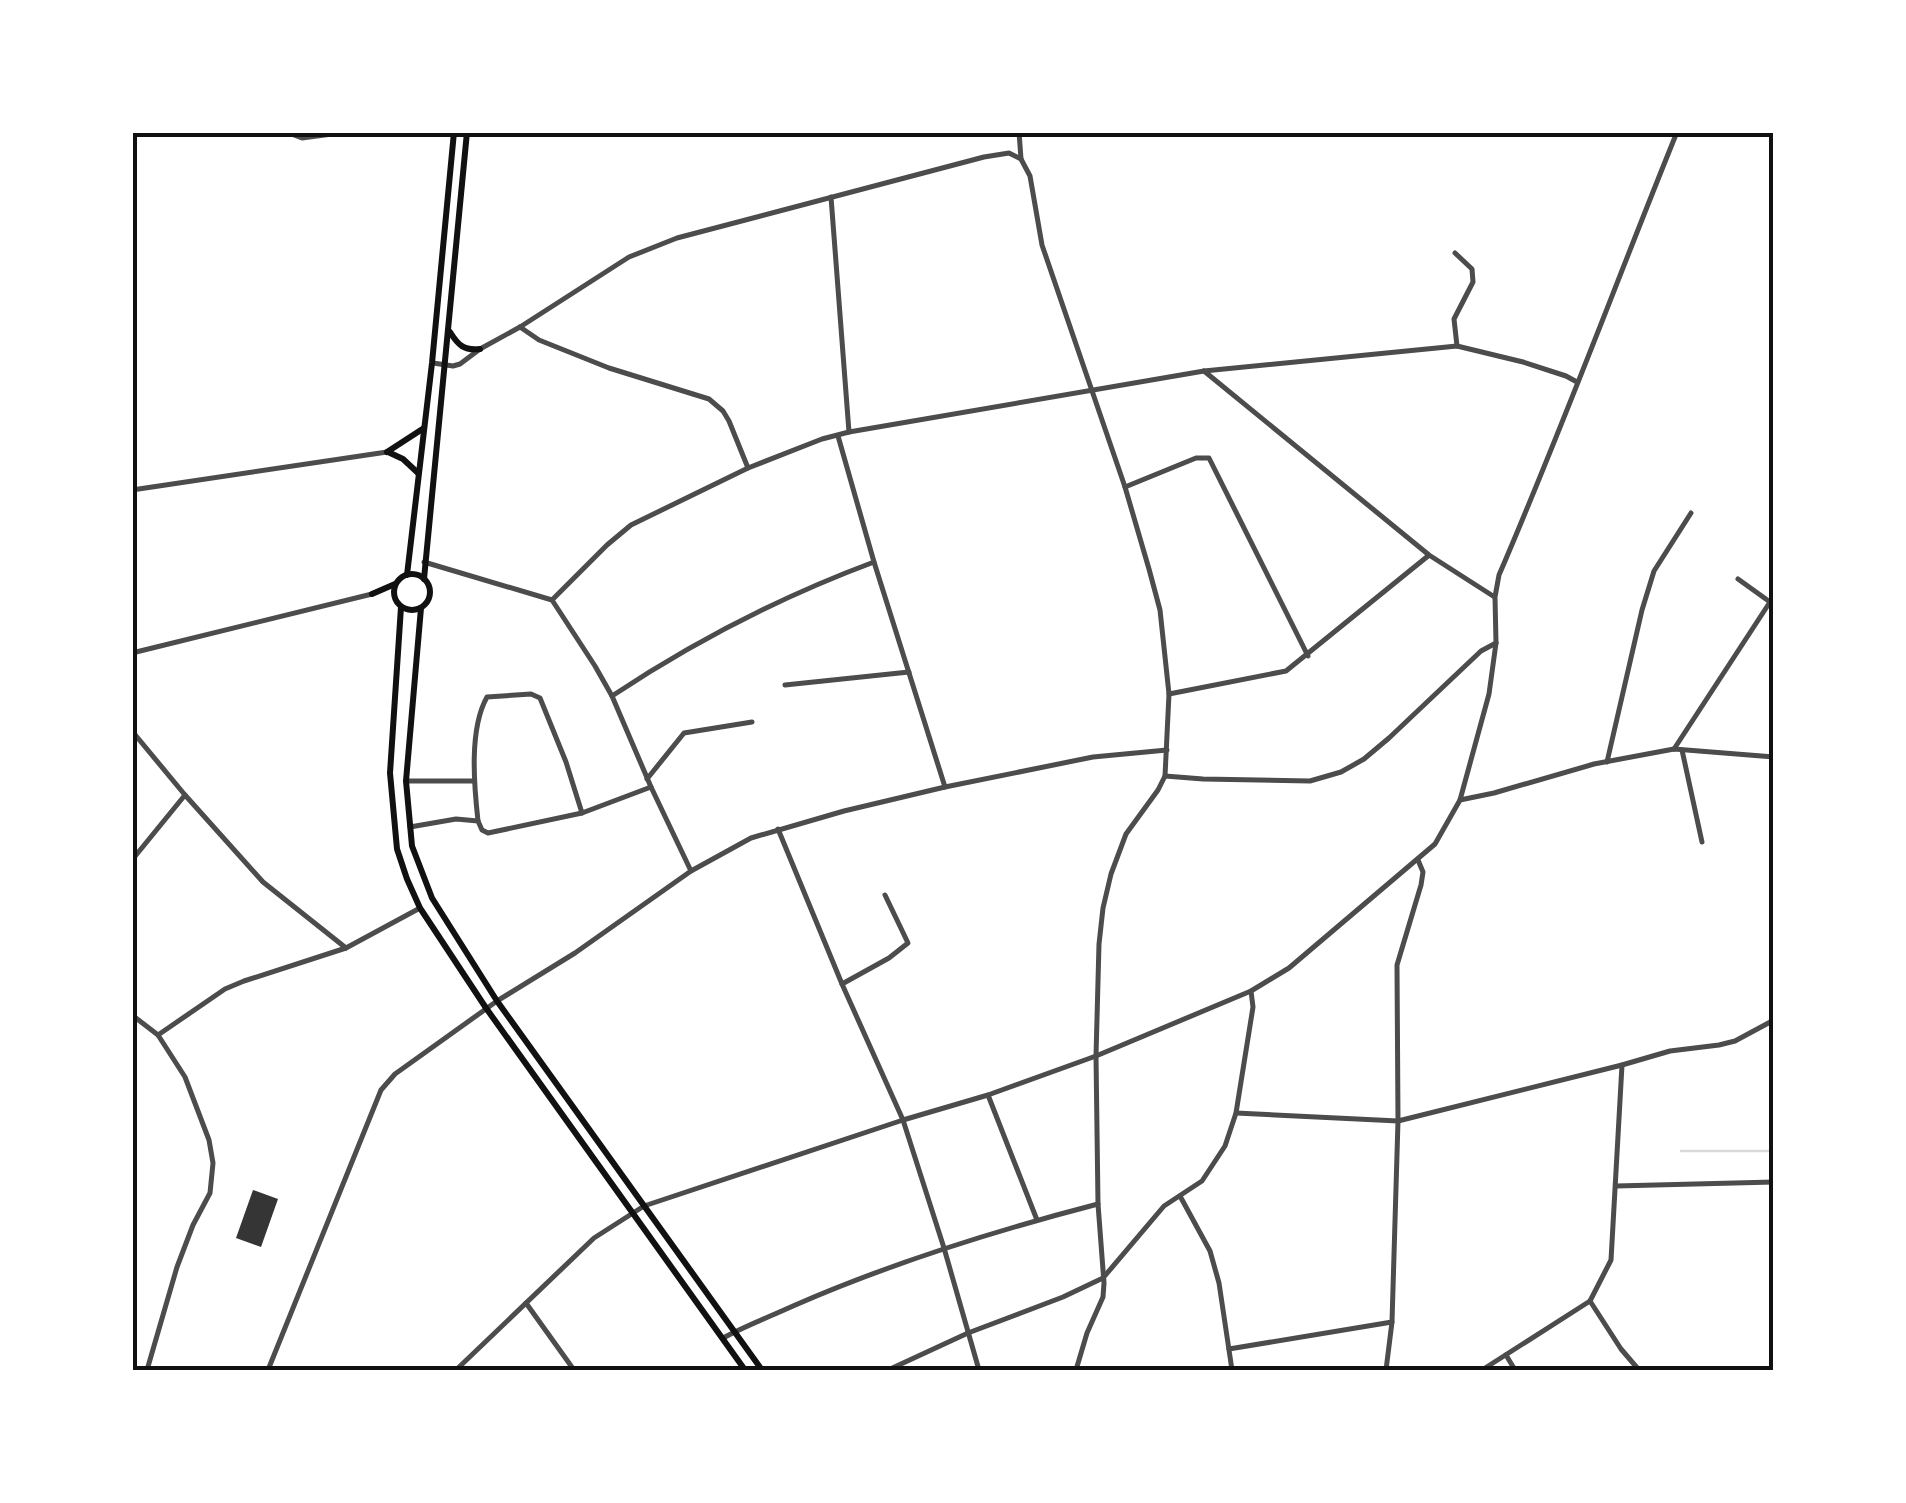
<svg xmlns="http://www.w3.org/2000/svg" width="1906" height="1503" viewBox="0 0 1906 1503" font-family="Manrope,sans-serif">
<rect width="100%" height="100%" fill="#fff"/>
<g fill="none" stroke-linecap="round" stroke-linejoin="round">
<path stroke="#d9d9d9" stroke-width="2.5" d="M1681 1151H1774"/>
</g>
<path fill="#353535" d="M253 1190 278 1199 261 1247 236 1238Z"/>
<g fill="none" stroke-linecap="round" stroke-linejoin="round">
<g stroke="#4c4c4c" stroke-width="5">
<path d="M286 132 302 138 347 132"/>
<path d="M1019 132 1021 159"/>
<path d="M831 197 849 432"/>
<path d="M1455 253 1472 269 1473 282 1454 319 1457 346"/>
<path d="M520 327 539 340 609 368 709 399 723 411 729 421 748 468"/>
<path d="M433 363 453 366 460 364 480 349 520 327 629 257 677 238 984 157 1009 153 1021 159 1030 176 1042 245 1125 487 1149 569 1160 610 1169 694 1165 776 1158 790 1126 834 1111 874 1103 908 1099 944 1096 1056 1098 1204 1104 1283 1103 1297 1087 1333 1076 1370"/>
<path d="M1204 371 1429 555 1493 596"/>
<path d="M838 436 874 562 945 787"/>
<path d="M1125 487 1196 458H1209L1308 656"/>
<path d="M132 490 387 452"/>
<path d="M424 562 552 600 595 666 612 696 651 787 691 871"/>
<path d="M552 600 607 545 631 525 748 468 822 439 849 432 1204 371 1457 346 1523 362 1566 376 1577 382"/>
<path d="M132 653 372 594"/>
<path d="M785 685 909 672"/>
<path d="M1169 694 1286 671 1428 556"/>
<path d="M612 696C695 641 780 597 874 562"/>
<path d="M132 731 185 795 263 882 346 948"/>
<path d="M1674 749 1770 602 1738 579"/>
<path d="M1682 750 1702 842"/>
<path d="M1607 762 1642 610 1654 571 1691 513"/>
<path d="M1165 776 1203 779 1310 781 1341 772 1364 759 1389 738 1481 651 1496 643"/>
<path d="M647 779 684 733 752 722"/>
<path d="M407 781H474"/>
<path d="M1460 800 1494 793 1594 764 1674 749 1774 757"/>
<path d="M478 821C474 785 469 729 487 697L531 694 540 698 566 762 582 813 651 787"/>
<path d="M410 827 456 819 478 821 482 830 488 833 582 813"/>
<path d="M778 829 842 984 903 1120 944 1248 979 1370"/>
<path d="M132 860 185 795"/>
<path d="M842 984 889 958 908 943 885 895"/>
<path d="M132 1015 158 1035 185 1077 209 1140 213 1163 210 1193 193 1225 177 1267 147 1370"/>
<path d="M158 1035 225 989 244 981 346 948 420 908"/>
<path d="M1622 1065 1611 1260 1590 1301 1621 1349 1639 1370"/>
<path d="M988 1095 1037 1220"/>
<path d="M1236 1113 1398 1121 1622 1065 1670 1051 1719 1045 1735 1041 1774 1020"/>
<path d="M1616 1186 1774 1182"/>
<path d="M1180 1196 1210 1251 1219 1283 1232 1370"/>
<path d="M526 1303 574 1370"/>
<path d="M723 1338C745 1326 769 1317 793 1306 891 1263 994 1231 1098 1204"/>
<path d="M1229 1349 1392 1322"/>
<path d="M1506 1355 1515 1370"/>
<path d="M268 1370 381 1090 395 1074 497 1001 575 953 691 871 751 838 844 811 945 787 1093 757 1167 750"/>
<path d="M456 1370 594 1238 644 1206 903 1120 988 1095 1096 1056 1251 991 1289 968 1435 844 1460 800 1489 694 1496 643 1495 597 1499 575C1562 429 1617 280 1677 132"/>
<path d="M888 1370 968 1333 1063 1297 1103 1278 1164 1206 1202 1181 1225 1146 1236 1113 1253 1007 1251 991"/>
<path d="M1386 1370 1392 1322 1398 1121 1397 965 1421 885 1423 872 1418 860"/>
<path d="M1482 1370 1590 1301"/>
</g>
<g stroke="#111" stroke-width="6">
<path d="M450 332C458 345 464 351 480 349"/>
<path d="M387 452 424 428"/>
<path d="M388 452 403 459 418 473"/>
<circle cx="412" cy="592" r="18"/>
<path d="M407 575 432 363 454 132"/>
<path d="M424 579 467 132"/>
<path d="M372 594 395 584"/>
<path d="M401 607 390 773 397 849 407 879 420 908 486 1008 745 1370"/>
<path d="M421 608 406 781 412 846 432 898 497 1001 762 1370"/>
</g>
</g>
<rect width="1906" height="1503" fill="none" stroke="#ffffff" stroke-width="270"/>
<rect x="135" y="135" width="1636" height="1233" fill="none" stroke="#111" stroke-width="4"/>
</svg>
